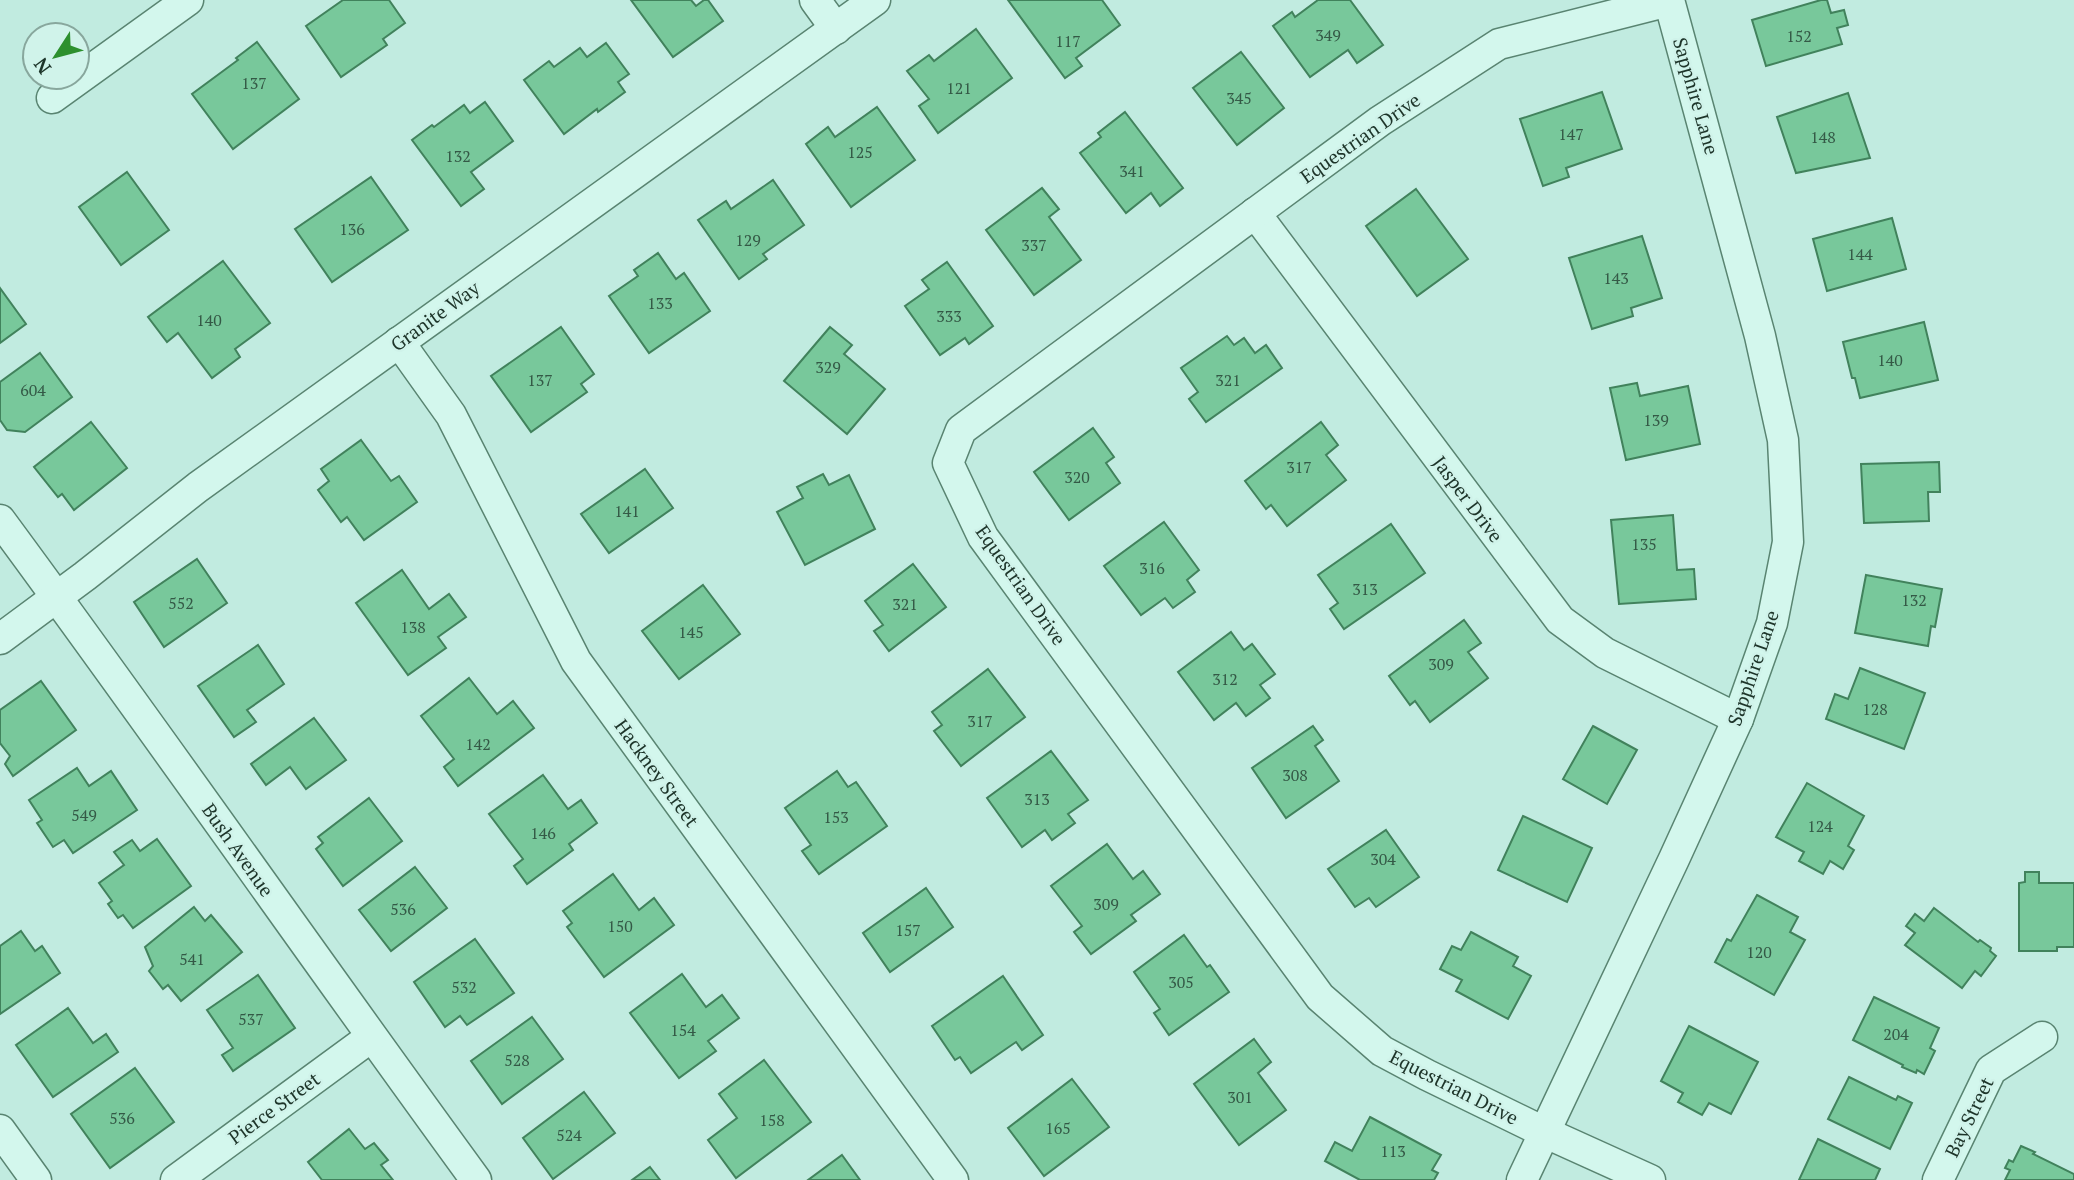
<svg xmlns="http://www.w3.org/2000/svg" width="2074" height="1180" viewBox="0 0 2074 1180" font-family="'PT Serif',serif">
<rect width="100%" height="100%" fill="#c1ebe0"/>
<g fill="#78c89b" stroke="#41825c" stroke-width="2">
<path d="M343 0H389L405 23 383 39 387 45 341 77 306 26Z"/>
<path d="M631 0H691L696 6 704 0H708L723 21 673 57Z"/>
<path d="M1008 0H1102L1120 25 1076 58 1082 66 1065 78Z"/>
<path d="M1318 0H1350L1383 45 1357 63 1348 50 1310 77 1273 26 1292 12 1295 17Z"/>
<path d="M1821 0H1827L1831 13 1844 10 1848 25 1837 28 1842 44 1766 66 1752 20Z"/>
<path d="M976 29 1012 78 938 133 919 106 929 99 907 71 929 55 934 61Z"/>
<path d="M257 42 299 99 233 149 192 94 238 60 236 58Z"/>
<path d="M606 43 629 74 618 82 625 92 598 112 597 109 564 134 524 80 549 61 554 67 580 48 587 57Z"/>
<path d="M1241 52 1284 108 1237 145 1193 88Z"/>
<path d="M1602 92 1622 149 1566 168 1569 177 1543 186 1520 119Z"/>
<path d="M1848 93 1870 158 1796 173 1777 117Z"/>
<path d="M485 102 513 141 471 172 484 189 461 206 412 140 432 125 434 127 464 105 470 113Z"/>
<path d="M877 107 915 160 851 207 806 144 828 127 835 137Z"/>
<path d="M1125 112 1183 188 1160 206 1151 193 1126 213 1080 153 1101 137 1098 133Z"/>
<path d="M127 172 169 230 121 265 79 207Z"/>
<path d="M371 177 408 230 332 282 295 229Z"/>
<path d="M773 180 804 225 763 254 767 259 739 279 698 220 726 201 731 209Z"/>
<path d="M1042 188 1059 209 1049 217 1081 260 1034 295 986 230Z"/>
<path d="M1416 189 1468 259 1417 296 1366 226Z"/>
<path d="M1892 218 1906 269 1827 291 1813 239Z"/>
<path d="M1642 236 1662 298 1631 308 1633 316 1592 329 1569 258Z"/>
<path d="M658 253 676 279 684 273 710 311 649 353 609 296 638 276 634 270Z"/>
<path d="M223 261 270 323 235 349 240 357 212 378 178 333 167 342 148 317Z"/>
<path d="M947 262 993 326 969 344 965 338 940 355 905 306 929 289 922 280Z"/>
<path d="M0 288 26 324 0 343Z"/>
<path d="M1924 322 1938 380 1860 398 1855 378H1852L1843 342Z"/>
<path d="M561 327 594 374 581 384 587 392 531 432 491 376Z"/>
<path d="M830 327 852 345 844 354 885 389 847 434 784 381Z"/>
<path d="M1227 336 1234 345 1244 338 1255 353 1266 345 1282 368 1206 422 1189 399 1198 392 1181 368Z"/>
<path d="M40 353 72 397 25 432 7 430 0 420V382Z"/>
<path d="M1637 383 1640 396 1688 386 1700 444 1626 460 1610 388Z"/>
<path d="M91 422 127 468 74 510 62 494 58 497 34 467Z"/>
<path d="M1321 422 1338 445 1326 455 1346 480 1287 526 1271 505 1266 509 1245 481Z"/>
<path d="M1093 428 1114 457 1106 463 1120 483 1069 520 1034 472Z"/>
<path d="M361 440 391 481 399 476 417 502 364 540 347 517 341 522 318 490 329 481 321 469Z"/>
<path d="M1939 462 1940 492H1928L1929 521 1864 523 1861 464Z"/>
<path d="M645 469 673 508 609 553 581 514Z"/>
<path d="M823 474 829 485 849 475 875 529 805 565 777 512 803 498 797 487Z"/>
<path d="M1673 515 1677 570 1694 569 1696 599 1619 604 1611 520Z"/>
<path d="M1164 522 1199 570 1187 580 1195 592 1173 608 1165 598 1141 615 1104 566Z"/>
<path d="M1391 524 1425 573 1344 629 1330 609 1338 603 1318 575Z"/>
<path d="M197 559 227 603 164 647 134 602Z"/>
<path d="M913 564 946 607 889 651 874 631 883 625 865 601Z"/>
<path d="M402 570 429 609 449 594 466 617 438 637 446 648 408 675 356 603Z"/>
<path d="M1866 575 1942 589 1935 627 1931 626 1928 646 1855 633Z"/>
<path d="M703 585 740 634 679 679 642 631Z"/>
<path d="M1464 620 1481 643 1468 652 1488 678 1430 722 1415 701 1410 705 1389 676Z"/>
<path d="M1231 632 1244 650 1252 644 1275 674 1260 685 1270 698 1246 716 1236 703 1214 720 1178 672Z"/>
<path d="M258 645 284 684 247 710 256 722 234 737 198 686Z"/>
<path d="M1860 668 1925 693 1904 749 1826 719 1835 694 1848 699Z"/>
<path d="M988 669 1025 717 961 766 934 731 942 725 932 712Z"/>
<path d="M469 678 497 714 513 701 534 728 458 786 444 767 454 759 421 716Z"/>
<path d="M41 681 76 730 13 776 5 764 10 756 0 743V710Z"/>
<path d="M314 718 346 760 306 789 290 767 266 785 251 764Z"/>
<path d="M1313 726 1323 740 1315 746 1339 781 1286 818 1252 768Z"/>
<path d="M1593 726 1637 750 1607 804 1563 779Z"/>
<path d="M1051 751 1088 800 1068 814 1075 823 1052 840 1045 830 1022 847 987 798Z"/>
<path d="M77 768 89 786 111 771 137 810 73 853 64 840 53 847 37 823 42 820 29 800Z"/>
<path d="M837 771 848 787 856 782 887 826 819 874 802 851 811 845 785 808Z"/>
<path d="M543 775 568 809 581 800 597 823 569 844 573 850 527 884 514 866 523 859 489 814Z"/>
<path d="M1807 783 1864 816 1848 846 1854 850 1843 869 1830 861 1823 874 1799 861 1804 852 1776 837Z"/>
<path d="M369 798 402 841 343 886 316 849 323 843 318 837Z"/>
<path d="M1523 816 1592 848 1567 902 1498 870Z"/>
<path d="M1386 830 1419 877 1376 907 1369 898 1355 907 1328 869Z"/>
<path d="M157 839 191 886 133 928 123 915 118 918 108 904 112 901 99 883 124 865 114 852 132 840 140 851Z"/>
<path d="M1107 844 1133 879 1143 871 1160 894 1131 915 1136 921 1091 954 1074 932 1082 926 1051 886Z"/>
<path d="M415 867 447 908 391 951 359 910Z"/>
<path d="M2025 872H2039V883H2074V947H2057V951H2019V883L2025 882Z"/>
<path d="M613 874 639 910 654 898 674 925 604 977 567 927 572 923 563 911Z"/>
<path d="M926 888 953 927 890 972 863 933Z"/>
<path d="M1757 895 1798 917 1790 932 1805 940 1774 995 1715 962 1727 939 1731 941Z"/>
<path d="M194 907 205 921 211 915 242 952 181 1001 168 985 163 989 149 971 153 966 145 947Z"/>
<path d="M1934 908 1978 942 1980 940 1991 948 1990 951 1996 956 1981 976 1975 971 1962 988 1905 945 1915 933 1906 926 1915 914 1924 921Z"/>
<path d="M21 931 35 951 42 946 60 973 0 1014V946Z"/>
<path d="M1471 932 1518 957 1513 966 1531 976 1508 1019 1456 991 1462 980 1440 969 1452 946 1461 950Z"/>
<path d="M1184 935 1207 967 1210 965 1229 992 1169 1035 1154 1013 1160 1009 1134 972Z"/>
<path d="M475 939 514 993 467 1025 460 1016 445 1027 414 982Z"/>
<path d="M682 974 706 1007 722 995 739 1018 708 1041 716 1051 679 1078 630 1013Z"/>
<path d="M258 975 295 1028 233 1071 222 1055 233 1048 207 1010Z"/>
<path d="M1003 976 1043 1035 1022 1050 1016 1042 971 1073 960 1057 955 1060 932 1026Z"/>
<path d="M1874 997 1939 1028 1930 1048 1935 1051 1924 1074 1917 1070 1916 1073 1902 1067 1903 1065 1853 1040Z"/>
<path d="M68 1008 93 1043 106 1034 118 1052 53 1097 16 1045Z"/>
<path d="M532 1017 563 1059 502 1104 471 1061Z"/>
<path d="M1689 1026 1758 1062 1731 1114 1709 1103 1702 1115 1678 1102 1683 1093 1661 1081Z"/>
<path d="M1254 1039 1271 1062 1258 1073 1286 1110 1239 1145 1194 1084Z"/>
<path d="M764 1060 811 1122 736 1178 708 1140 737 1118 719 1094Z"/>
<path d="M135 1068 174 1122 110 1168 71 1114Z"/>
<path d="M1849 1077 1896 1100 1898 1096 1912 1103 1890 1149 1828 1119Z"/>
<path d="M1072 1079 1109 1127 1044 1176 1008 1128Z"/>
<path d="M584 1092 615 1133 553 1179 523 1138Z"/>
<path d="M1370 1117 1441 1155 1432 1170 1438 1173 1434 1180H1360L1325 1161 1335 1142 1352 1151Z"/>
<path d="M349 1129 365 1149 374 1143 388 1160 381 1165 393 1180H322L308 1162Z"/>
<path d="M1818 1139 1880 1169 1875 1180H1799Z"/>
<path d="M2021 1146 2035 1152 2033 1154 2074 1174V1180H2005L2010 1170 2005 1168 2009 1160 2013 1162Z"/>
<path d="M842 1155 860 1180H808Z"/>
<path d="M650 1167 660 1180H632Z"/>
</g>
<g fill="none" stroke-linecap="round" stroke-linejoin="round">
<g stroke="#598471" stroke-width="33">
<g id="minor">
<path d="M815 0 836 29"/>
<path d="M52 98 188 0"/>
<path d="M1255 213 1560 620 1605 653 1738 719"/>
<path d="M399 342 451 415 576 661 953 1180"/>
<path d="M0 520C161 738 316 961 476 1180"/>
<path d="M0 639 85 576 198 487 875 0"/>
<path d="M0 1130 36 1180"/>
<path d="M176 1180 371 1037"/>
<path d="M1522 1180 1674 859 1738 719 1772 623 1788 542 1783 440 1760 336 1669 0"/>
<path d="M1650 1180 1544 1132 1427 1075 1382 1051 1320 997 983 537 948 463 961 430 1380 121 1499 44 1669 1"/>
<path d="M1938 1180 1991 1070 2042 1037"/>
</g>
</g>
<use href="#minor" stroke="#d3f7ed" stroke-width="30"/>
</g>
<g text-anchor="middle" stroke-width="5" stroke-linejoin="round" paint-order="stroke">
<g font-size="16" fill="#345946">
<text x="1328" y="41">349</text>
<text x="1799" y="42">152</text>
<text x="1068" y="47">117</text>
<text x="254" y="89">137</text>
<text x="959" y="94">121</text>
<text x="1239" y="104">345</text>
<text x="1571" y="140">147</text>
<text x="1823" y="143">148</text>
<text x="860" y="158">125</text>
<text x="458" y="162">132</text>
<text x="1132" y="177">341</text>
<text x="352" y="235">136</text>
<text x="748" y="246">129</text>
<text x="1034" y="251">337</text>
<text x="1860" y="260">144</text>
<text x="1616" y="284">143</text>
<text x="660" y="309">133</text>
<text x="949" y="322">333</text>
<text x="209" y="326">140</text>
<text x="1890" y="366">140</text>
<text x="828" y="373">329</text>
<text x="540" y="386">137</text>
<text x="1228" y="386">321</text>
<text x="33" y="396">604</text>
<text x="1656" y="426">139</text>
<text x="1299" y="473">317</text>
<text x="1077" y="483">320</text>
<text x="627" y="517">141</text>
<text x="1644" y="550">135</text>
<text x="1152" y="574">316</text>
<text x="1365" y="595">313</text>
<text x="1914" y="606">132</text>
<text x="181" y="609">552</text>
<text x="905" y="610">321</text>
<text x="413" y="633">138</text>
<text x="691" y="638">145</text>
<text x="1441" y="670">309</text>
<text x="1225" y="685">312</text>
<text x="1875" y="715">128</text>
<text x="980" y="727">317</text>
<text x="478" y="750">142</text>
<text x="1295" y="781">308</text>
<text x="1037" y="805">313</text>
<text x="84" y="821">549</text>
<text x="836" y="823">153</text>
<text x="1820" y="832">124</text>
<text x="543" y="839">146</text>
<text x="1383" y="865">304</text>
<text x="1106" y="910">309</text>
<text x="403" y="915">536</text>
<text x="620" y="932">150</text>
<text x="908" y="936">157</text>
<text x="1759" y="958">120</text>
<text x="192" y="965">541</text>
<text x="1181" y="988">305</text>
<text x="464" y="993">532</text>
<text x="251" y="1025">537</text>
<text x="683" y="1036">154</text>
<text x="1896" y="1040">204</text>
<text x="517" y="1066">528</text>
<text x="1240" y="1103">301</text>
<text x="122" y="1124">536</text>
<text x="772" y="1126">158</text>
<text x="1058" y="1134">165</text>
<text x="569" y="1141">524</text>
<text x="1393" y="1157">113</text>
</g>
<g font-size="19" fill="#1d3429" stroke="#d0f3ea">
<text transform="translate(1696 96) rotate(74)" y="7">Sapphire Lane</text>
<text transform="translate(1360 138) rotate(-35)" y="7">Equestrian Drive</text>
<text transform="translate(435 316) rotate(-36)" y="7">Granite Way</text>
<text transform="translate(1468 499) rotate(53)" y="7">Jasper Drive</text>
<text transform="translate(1021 585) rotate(55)" y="7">Equestrian Drive</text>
<text transform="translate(1753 668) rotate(-71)" y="7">Sapphire Lane</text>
<text transform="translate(657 773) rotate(54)" y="7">Hackney Street</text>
<text transform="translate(238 850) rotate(55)" y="7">Bush Avenue</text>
<text transform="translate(1454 1087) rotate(27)" y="7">Equestrian Drive</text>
<text transform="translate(274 1108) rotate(-36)" y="7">Pierce Street</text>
<text transform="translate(1969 1117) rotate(-64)" y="7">Bay Street</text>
</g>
</g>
<g transform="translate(56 56) rotate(234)"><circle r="33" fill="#d0f3ea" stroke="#88a79d" stroke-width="2"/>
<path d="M0-5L12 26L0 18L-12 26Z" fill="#2d902e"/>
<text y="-10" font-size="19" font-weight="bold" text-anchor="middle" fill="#1d3429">N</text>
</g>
</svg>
